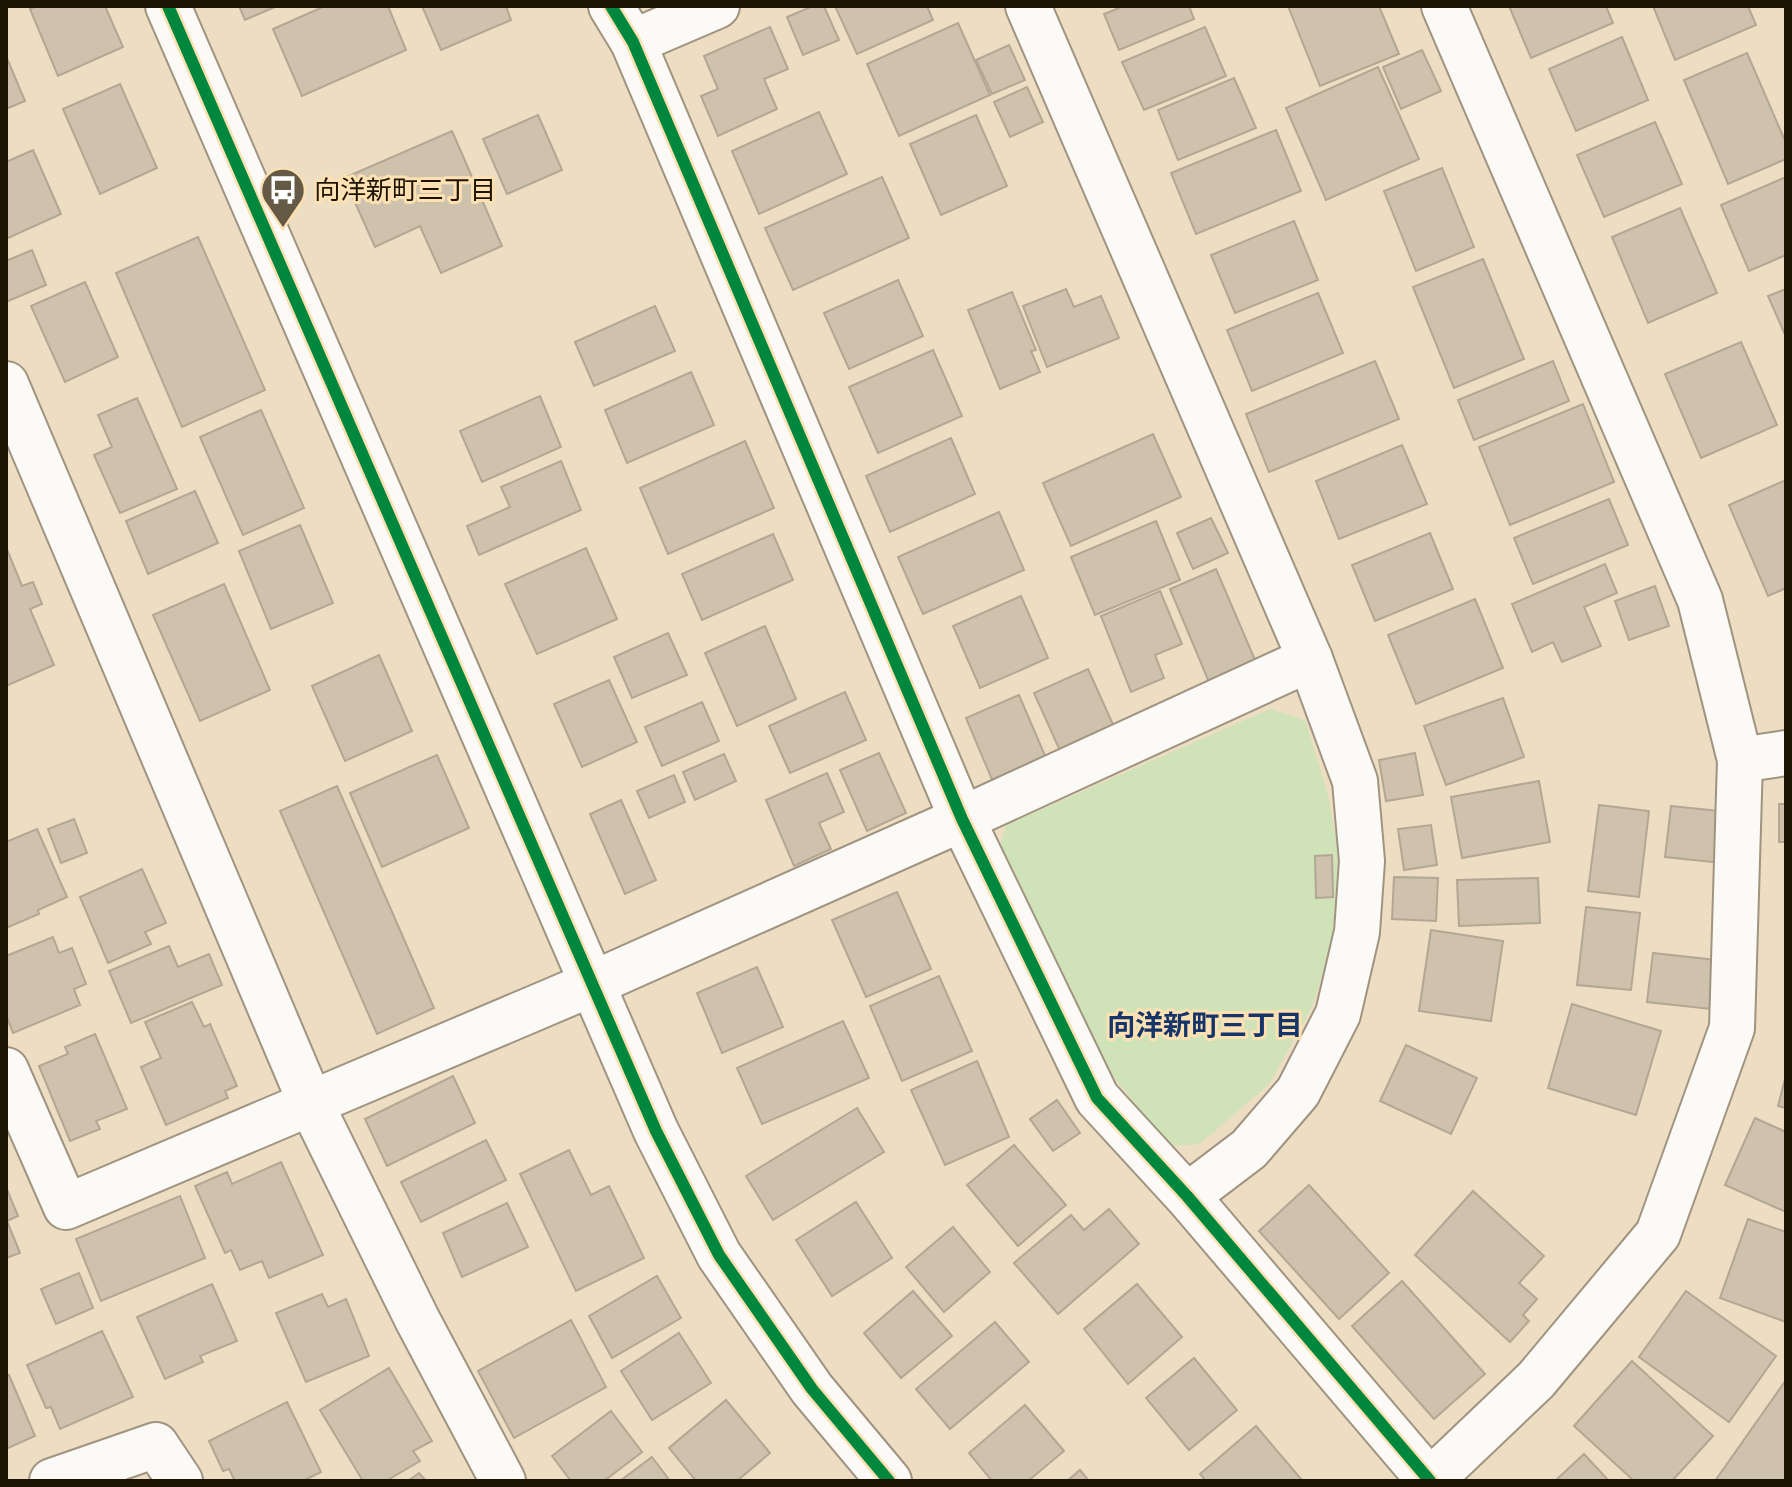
<svg xmlns="http://www.w3.org/2000/svg" width="1792" height="1487" viewBox="0 0 1792 1487" font-family="Raleway,'Noto Sans JP',sans-serif">
<rect width="100%" height="100%" fill="#ecddc3"/>
<path fill="#d0e2b8" d="M1270 709 1305 720 1327 791 1339 854 1336 927 1313 1005 1270 1083 1200 1144 1169 1146 1094 1052 1067 998 1000 845 1006 825Z"/>
<g fill="#cec2ad" stroke="#b3a793" stroke-width="2">
<path d="M36 6H105L123 47 58 76 30 9Z"/>
<path d="M239 6H277L245 20Z"/>
<path d="M325 6H388L406 50 302 96 273 29Z"/>
<path d="M422 6H506L511 20 441 50Z"/>
<path d="M813 6H824L839 40 803 55 787 17Z"/>
<path d="M835 6H927L933 20 857 54Z"/>
<path d="M1124 6H1189L1194 19 1119 50 1104 14Z"/>
<path d="M1288 6H1379L1399 54 1320 86Z"/>
<path d="M1509 6H1606L1613 23 1531 58Z"/>
<path d="M1653 6H1748L1756 25 1675 60Z"/>
<path d="M958 23 990 95 899 136 867 64Z"/>
<path d="M770 27 788 69 764 79 777 109 718 136 701 96 718 89 704 56Z"/>
<path d="M1205 27 1226 76 1144 110 1122 62Z"/>
<path d="M1622 37 1648 100 1576 131 1549 69Z"/>
<path d="M1009 45 1025 80 992 94 976 60Z"/>
<path d="M1422 50 1441 91 1401 109 1383 67Z"/>
<path d="M1747 53 1786 143V159L1728 184 1684 80Z"/>
<path d="M6 56 25 101 6 109Z"/>
<path d="M1378 67 1419 159 1326 200 1286 108Z"/>
<path d="M1234 78 1256 128 1178 160 1158 110Z"/>
<path d="M120 84 157 168 100 194 63 109Z"/>
<path d="M1027 87 1043 122 1010 137 994 102Z"/>
<path d="M819 112 847 174 759 214 732 151Z"/>
<path d="M538 115 562 170 507 194 483 139Z"/>
<path d="M976 115 1007 186 941 215 910 144Z"/>
<path d="M1655 122 1682 184 1604 217 1577 155Z"/>
<path d="M1276 130 1301 191 1196 234 1171 173Z"/>
<path d="M452 131 502 246 441 273 420 226 375 247 344 178Z"/>
<path d="M33 150 61 214 6 239V162Z"/>
<path d="M1442 168 1474 247 1416 271 1384 191Z"/>
<path d="M882 177 909 238 793 290 765 228Z"/>
<path d="M1786 177V255L1749 271 1721 205Z"/>
<path d="M1680 208 1717 293 1648 323 1612 237Z"/>
<path d="M1294 221 1318 280 1235 313 1211 255Z"/>
<path d="M198 237 265 390 182 427 116 273Z"/>
<path d="M32 250 46 285 6 302V261Z"/>
<path d="M1483 259 1524 359 1454 388 1413 287Z"/>
<path d="M898 280 923 336 849 369 824 313Z"/>
<path d="M85 282 118 357 65 382 31 306Z"/>
<path d="M1066 289 1074 307 1101 296 1119 338 1047 367 1023 306Z"/>
<path d="M1786 289V337L1768 296Z"/>
<path d="M1012 292 1036 350 1031 351 1040 372 1000 389 968 310Z"/>
<path d="M1318 293 1343 353 1252 391 1227 330Z"/>
<path d="M655 306 675 351 594 386 575 342Z"/>
<path d="M1741 342 1777 425 1701 458 1665 374Z"/>
<path d="M933 350 962 416 878 453 849 387Z"/>
<path d="M1375 361 1399 419 1269 472 1246 414Z"/>
<path d="M1553 361 1569 401 1474 440 1458 400Z"/>
<path d="M691 372 714 425 627 463 605 410Z"/>
<path d="M540 396 561 447 482 482 460 431Z"/>
<path d="M137 398 177 489 120 513 94 455 112 447 98 415Z"/>
<path d="M1583 404 1614 482 1510 525 1479 447Z"/>
<path d="M261 410 304 508 243 535 200 437Z"/>
<path d="M1153 434 1181 497 1071 546 1043 483Z"/>
<path d="M951 438 975 494 890 532 866 476Z"/>
<path d="M745 441 774 508 668 554 640 488Z"/>
<path d="M1402 445 1427 504 1339 539 1316 481Z"/>
<path d="M561 461 581 510 479 555 467 526 510 507 501 487Z"/>
<path d="M1786 480V588L1768 596 1729 505Z"/>
<path d="M195 491 218 543 148 574 126 521Z"/>
<path d="M1609 499 1628 545 1533 584 1514 538Z"/>
<path d="M999 512 1024 570 923 614 898 557Z"/>
<path d="M1211 518 1228 553 1193 569 1177 533Z"/>
<path d="M1156 521 1180 580 1095 615 1071 557Z"/>
<path d="M300 525 333 603 271 629 239 551Z"/>
<path d="M1430 533 1453 589 1375 621 1352 565Z"/>
<path d="M773 534 793 580 702 620 682 574Z"/>
<path d="M6 547 22 586 33 582 42 604 30 609 54 665 6 686Z"/>
<path d="M586 548 617 619 537 654 505 584Z"/>
<path d="M1605 564 1617 593 1584 607 1601 646 1562 662 1553 642 1532 652 1512 604Z"/>
<path d="M1216 569 1258 667 1211 687 1170 589Z"/>
<path d="M224 584 270 690 200 721 153 615Z"/>
<path d="M1655 586 1669 626 1629 640 1615 601Z"/>
<path d="M1160 591 1182 644 1155 655 1164 678 1131 692 1101 616Z"/>
<path d="M1021 596 1048 658 980 688 953 626Z"/>
<path d="M1475 599 1503 668 1416 704 1388 635Z"/>
<path d="M765 626 796 699 737 726 705 653Z"/>
<path d="M668 633 687 675 632 698 614 657Z"/>
<path d="M379 655 412 731 345 761 312 686Z"/>
<path d="M1088 669 1115 729 1061 753 1034 693Z"/>
<path d="M609 680 637 742 582 767 554 704Z"/>
<path d="M845 692 866 740 790 773 769 726Z"/>
<path d="M1019 695 1046 758 993 782 966 718Z"/>
<path d="M1503 698 1524 757 1446 785 1424 726Z"/>
<path d="M702 702 719 741 662 766 645 727Z"/>
<path d="M879 753 906 813 867 831 840 770Z"/>
<path d="M1415 753 1423 795 1386 801 1379 760Z"/>
<path d="M724 754 736 781 695 800 683 772Z"/>
<path d="M437 755 469 828 382 867 350 793Z"/>
<path d="M827 773 844 812 819 823 831 849 794 866 766 800Z"/>
<path d="M674 775 685 802 649 818 637 791Z"/>
<path d="M1539 781 1550 842 1462 858 1451 797Z"/>
<path d="M337 786 434 1008 377 1034 280 811Z"/>
<path d="M621 800 656 880 625 894 590 814Z"/>
<rect x="1779" y="804" width="7" height="38"/>
<path d="M1599 805 1649 811 1639 897 1588 891Z"/>
<path d="M1671 806 1728 812 1722 863 1665 857Z"/>
<path d="M74 819 87 853 61 863 48 829Z"/>
<path d="M1431 825 1437 865 1404 870 1398 829Z"/>
<path d="M37 829 67 897 38 910 39 914 6 928V842Z"/>
<path d="M1332 855 1333 897 1316 898 1315 856Z"/>
<path d="M142 869 166 923 145 932 151 944 108 963 80 897Z"/>
<path d="M1394 877 1438 878 1436 921 1392 919Z"/>
<path d="M1538 878 1540 923 1459 926 1457 880Z"/>
<path d="M897 892 931 969 866 997 832 920Z"/>
<path d="M1586 907 1640 913 1631 990 1577 985Z"/>
<path d="M1431 930 1503 941 1491 1021 1419 1011Z"/>
<path d="M53 937 59 953 72 948 86 984 74 989 80 1005 13 1033 6 1015V956Z"/>
<path d="M169 946 178 967 209 954 222 985 131 1023 109 971Z"/>
<path d="M1653 953 1716 960 1711 1009 1647 1002Z"/>
<path d="M757 967 783 1027 722 1053 697 993Z"/>
<path d="M939 976 972 1051 902 1081 870 1006Z"/>
<path d="M192 1002 204 1027 210 1024 237 1086 225 1091 228 1098 166 1125 141 1067 161 1058 145 1022Z"/>
<path d="M1572 1004 1661 1031 1636 1115 1548 1088Z"/>
<path d="M843 1021 869 1078 762 1124 737 1068Z"/>
<path d="M95 1034 127 1109 96 1121 100 1129 70 1141 39 1066 68 1054 65 1047Z"/>
<path d="M1406 1045 1477 1078 1451 1134 1380 1101Z"/>
<path d="M977 1061 1009 1137 945 1165 911 1090Z"/>
<path d="M1786 1075V1108L1778 1106Z"/>
<path d="M453 1076 475 1123 387 1166 365 1119Z"/>
<path d="M1057 1100 1080 1133 1053 1151 1030 1119Z"/>
<path d="M857 1108 884 1152 773 1220 746 1176Z"/>
<path d="M1755 1118 1786 1132V1212L1725 1185Z"/>
<path d="M486 1140 506 1180 421 1222 401 1182Z"/>
<path d="M1014 1145 1066 1205 1018 1246 967 1185Z"/>
<path d="M569 1150 591 1195 609 1186 644 1258 576 1291 520 1174Z"/>
<path d="M281 1162 323 1255 269 1278 262 1261 240 1270 231 1250 225 1253 195 1186 227 1172 232 1184Z"/>
<path d="M1309 1185 1389 1273 1339 1319 1259 1231Z"/>
<path d="M6 1187 18 1216 7 1221 20 1253 6 1258Z"/>
<path d="M1473 1191 1544 1256 1519 1283 1537 1299 1523 1315 1529 1321 1510 1342 1415 1255Z"/>
<path d="M180 1196 205 1258 101 1301 76 1239Z"/>
<path d="M856 1202 892 1258 832 1296 796 1240Z"/>
<path d="M507 1203 528 1247 462 1277 443 1233Z"/>
<path d="M1109 1209 1139 1244 1058 1314 1014 1263 1071 1215 1084 1230Z"/>
<path d="M1748 1219 1786 1232V1322L1720 1298Z"/>
<path d="M953 1227 990 1272 944 1312 906 1267Z"/>
<path d="M79 1273 93 1308 56 1324 41 1289Z"/>
<path d="M657 1276 681 1318 612 1358 589 1316Z"/>
<path d="M1402 1281 1485 1374 1434 1419 1352 1326Z"/>
<path d="M212 1284 237 1341 200 1356 203 1362 165 1379 137 1317Z"/>
<path d="M1137 1284 1182 1337 1128 1384 1084 1329Z"/>
<path d="M913 1291 952 1336 901 1378 864 1333Z"/>
<path d="M1686 1291 1776 1356 1729 1422 1639 1357Z"/>
<path d="M322 1294 328 1307 346 1299 369 1356 306 1382 276 1313Z"/>
<path d="M571 1320 606 1387 514 1438 478 1371Z"/>
<path d="M995 1322 1029 1362 950 1429 916 1389Z"/>
<path d="M102 1331 133 1397 60 1429 51 1407 46 1408 27 1365Z"/>
<path d="M679 1333 711 1383 652 1420 621 1371Z"/>
<path d="M1194 1358 1237 1410 1189 1450 1146 1398Z"/>
<path d="M1632 1361 1713 1436 1672 1481H1634L1574 1426Z"/>
<path d="M389 1368 432 1441 413 1451 420 1461 386 1481H363L320 1410Z"/>
<path d="M9 1375 35 1436 6 1449V1376Z"/>
<path d="M1786 1380V1481H1715Z"/>
<path d="M726 1400 770 1453 737 1481H696L669 1448Z"/>
<path d="M287 1402 321 1472 303 1481H235L229 1469 223 1471 209 1441Z"/>
<path d="M1025 1405 1064 1451 1028 1481H992L969 1453Z"/>
<path d="M611 1411 642 1452 604 1481H571L552 1456Z"/>
<path d="M1256 1426 1301 1479 1299 1481H1206L1200 1474Z"/>
<path d="M1584 1454 1609 1481H1555Z"/>
<path d="M652 1457 670 1481H620Z"/>
<path d="M1080 1470 1089 1481H1067Z"/>
<path d="M419 1473 426 1481H408Z"/>
</g>
<g fill="none" stroke-linecap="round" stroke-linejoin="round">
<g stroke="#a09480" stroke-width="48">
<g id="minor">
<path d="M168 6 656 1131 719 1255 812 1389 889 1481"/>
<path d="M611 6 633 42 962 819 1097 1098 1187 1196 1430 1481"/>
<path d="M1028 6 1310 659 1355 781 1362 861 1357 932 1338 1014 1298 1092 1249 1149 1187 1196"/>
<path d="M633 42 717 6"/>
<path d="M6 384 311 1104 417 1319 503 1481"/>
<path d="M1740 760 1786 753"/>
<path d="M6 1070 66 1207 594 983 962 819 1310 659"/>
<path d="M52 1481 156 1445 180 1481"/>
<path d="M1430 1481 1536 1380 1658 1234 1732 1028 1740 760 1700 600 1444 6"/>
</g>
</g>
<use href="#minor" stroke="#fcfaf6" stroke-width="44"/>
<g stroke="#fde1b2" stroke-width="17">
<g id="cycleway">
<path d="M168 6 656 1131 719 1255 812 1389 889 1481"/>
<path d="M611 6 633 42 962 819 1097 1098 1187 1196 1430 1481"/>
</g>
</g>
<use href="#cycleway" stroke="#00873e" stroke-width="12"/>
</g>
<defs>
<g id="bus-pin" transform="scale(2.3)"><path d="M0 17L-7.5 6A9.5 9.5 0 1 1 7.5 6Z" fill="#655a46" stroke="#fde1b2"/><path d="M-5-6H5V4H4V6H2V4H-2V6H-4V4H-5ZM-3.5-4V0h7V-4ZM-3.5 1.2v1.5H-2V1.2ZM2 1.2v1.5H3.5V1.2Z" fill="#fff"/></g>
</defs>
<g fill-rule="evenodd">
<use href="#bus-pin" x="283" y="190"/>
</g>
<g text-anchor="middle" stroke-width="6" stroke-linejoin="round" paint-order="stroke">
<g font-size="26" fill="#1d1303" stroke="#fde1b2" text-anchor="start">
<text x="314" y="199">向洋新町三丁目</text>
</g>
<g font-size="28" font-weight="bold" fill="#15356a" stroke="#fde1b2">
<text x="1205" y="1035">向洋新町三丁目</text>
</g>
</g>
<rect width="1792" height="1487" fill="none" stroke="#1d1303" stroke-width="16"/>
</svg>
